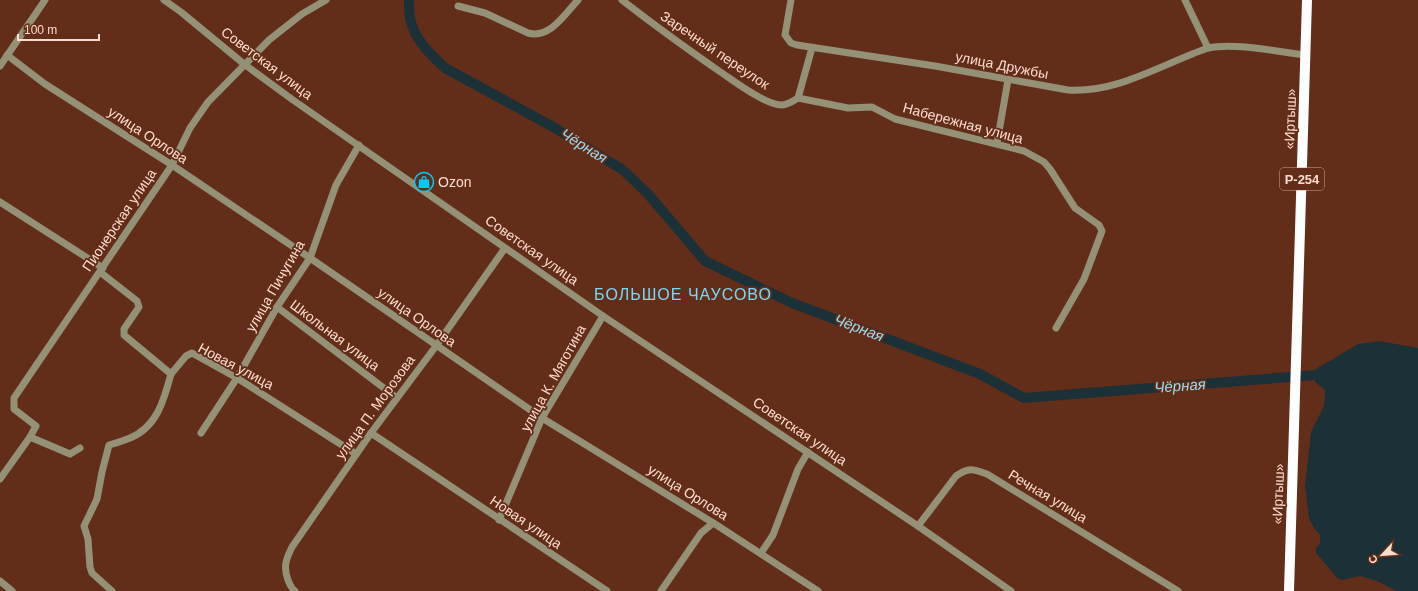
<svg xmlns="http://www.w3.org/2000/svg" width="1418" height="591" viewBox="0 0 1418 591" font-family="Arial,sans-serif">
<rect width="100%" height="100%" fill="#632e19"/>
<path fill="#1b3037" d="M1379 341 1418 348V591H1396L1377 581 1360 576 1342 580 1337 578 1316 553V548L1320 543V535L1314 528 1309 518 1305 487 1311 432 1324 406 1325 390 1315 382 1316 369 1358 344Z"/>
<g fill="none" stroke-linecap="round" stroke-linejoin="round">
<path stroke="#1b3037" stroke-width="10" d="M409 0C409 7 409 16 411 22 416 41 431 55 445 68L555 128 623 170 648 194 705 261 792 303 980 374 1024 398 1328 374"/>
<g stroke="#949177" stroke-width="7">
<path d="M164 0 181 12 244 64 293 100 603 316 918 526 1011 591"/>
<path d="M622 0C654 25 686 48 719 71 734 81 764 104 781 105 788 105 793 101 798 98"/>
<path d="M791 0 785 35 791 43 797 45 935 66 1068 90C1118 93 1162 64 1208 48"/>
<path d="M1185 0 1208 48C1235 42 1277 52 1306 55"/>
<path d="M458 6 485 13 528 33C550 39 565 14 578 0"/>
<path d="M7 55 45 84 172 165 310 258 542 418 715 524 818 591"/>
<path d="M0 66 45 0"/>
<path d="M798 98 848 108 872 107 895 119 1024 151 1044 162 1050 169 1075 208 1099 225 1102 231 1084 279 1056 328"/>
<path d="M798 98 812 48"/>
<path d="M997 143 1008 80"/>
<path d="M0 202 103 268"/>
<path d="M100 272 137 301 139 307 124 329V335L171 374 186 356 192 353 237 378 356 454"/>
<path d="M277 307 397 398"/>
<path d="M201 433 237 378 277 307 310 258 336 185 359 145"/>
<path d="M371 433 607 591"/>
<path d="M30 437 36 426 14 409V398L172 165 190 128 208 102 269 40 302 14 326 0"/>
<path d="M0 479 30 437 70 454 80 448"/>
<path d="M499 520 542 418 603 316"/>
<path d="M918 526 956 476C969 467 973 469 987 474L1178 591"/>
<path d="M761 553 773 535 798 469 808 452"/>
<path d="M0 581 12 591"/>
<path d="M112 591 92 573 90 567 88 539 84 526 97 499 102 472 109 445C116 443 123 441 130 438 157 427 164 400 171 374"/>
<path d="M295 591C291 588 290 585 288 580 283 567 286 559 292 547L371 433 436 346 505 248"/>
<path d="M661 591 701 533 713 523"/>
</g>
<path stroke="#fff" stroke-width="10" d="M1289 591 1307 0"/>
</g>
<defs>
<g id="shop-ring" transform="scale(1)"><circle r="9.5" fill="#632e19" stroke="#00cbf8" stroke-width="1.5"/><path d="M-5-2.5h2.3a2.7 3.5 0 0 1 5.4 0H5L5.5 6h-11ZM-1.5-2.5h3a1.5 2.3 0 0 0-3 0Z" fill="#00cbf8"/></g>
</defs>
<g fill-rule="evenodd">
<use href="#shop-ring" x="424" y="182"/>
</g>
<g text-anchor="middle" stroke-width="3.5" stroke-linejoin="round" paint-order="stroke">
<rect fill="#632e19" stroke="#cfa798" stroke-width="1" x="1280" y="168" width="44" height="22" rx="3"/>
<g font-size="13" font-weight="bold" fill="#fddbce">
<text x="1302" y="184">Р-254</text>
</g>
<g font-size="14" fill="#fddbce" stroke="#632e19">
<text transform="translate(715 50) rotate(34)" y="5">Заречный переулок</text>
<text transform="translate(267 63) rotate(37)" y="5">Советская улица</text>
<text transform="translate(1002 65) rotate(11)" y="5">улица Дружбы</text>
<text transform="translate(1290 119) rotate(-88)" y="5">«Иртыш»</text>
<text transform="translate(963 123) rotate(15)" y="5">Набережная улица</text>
<text transform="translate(148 135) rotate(33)" y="5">улица Орлова</text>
<text transform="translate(119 220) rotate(-56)" y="5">Пионерская улица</text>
<text transform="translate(532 250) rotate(35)" y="5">Советская улица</text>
<text transform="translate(275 286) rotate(-60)" y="5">улица Пичугина</text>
<text transform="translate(417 317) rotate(35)" y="5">улица Орлова</text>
<text transform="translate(335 335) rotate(37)" y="5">Школьная улица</text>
<text transform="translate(236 366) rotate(28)" y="5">Новая улица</text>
<text transform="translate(553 378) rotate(-61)" y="5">улица К. Мяготина</text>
<text transform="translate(375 407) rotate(-54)" y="5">улица П. Морозова</text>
<text transform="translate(800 431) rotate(34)" y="5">Советская улица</text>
<text transform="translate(688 492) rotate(32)" y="5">улица Орлова</text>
<text transform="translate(1278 494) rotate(-88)" y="5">«Иртыш»</text>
<text transform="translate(1048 496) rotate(31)" y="5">Речная улица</text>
<text transform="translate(526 522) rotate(34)" y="5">Новая улица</text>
</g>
<g font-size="14" fill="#fddbce" stroke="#632e19" text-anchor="start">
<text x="438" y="187">Ozon</text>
</g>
<g font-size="15" font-style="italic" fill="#9adaf0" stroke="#632e19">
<text transform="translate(584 146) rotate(32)" y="5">Чёрная</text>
<text transform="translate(859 328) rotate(21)" y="5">Чёрная</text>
<text transform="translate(1180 386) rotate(-4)" y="5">Чёрная</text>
</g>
<g font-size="16" letter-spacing="1" fill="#79d8f7" stroke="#632e19">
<text x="683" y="300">БОЛЬШОЕ ЧАУСОВО</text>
</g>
</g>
<g transform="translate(1382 555) rotate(244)" stroke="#632e19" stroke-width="3" paint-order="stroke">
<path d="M0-3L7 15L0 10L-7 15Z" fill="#fddbce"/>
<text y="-6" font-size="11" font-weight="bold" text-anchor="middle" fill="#fddbce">С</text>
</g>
<path d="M18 34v6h81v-6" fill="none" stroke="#fddbce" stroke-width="2"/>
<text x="24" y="34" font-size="12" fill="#fddbce" stroke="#632e19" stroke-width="3" paint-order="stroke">100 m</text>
</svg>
